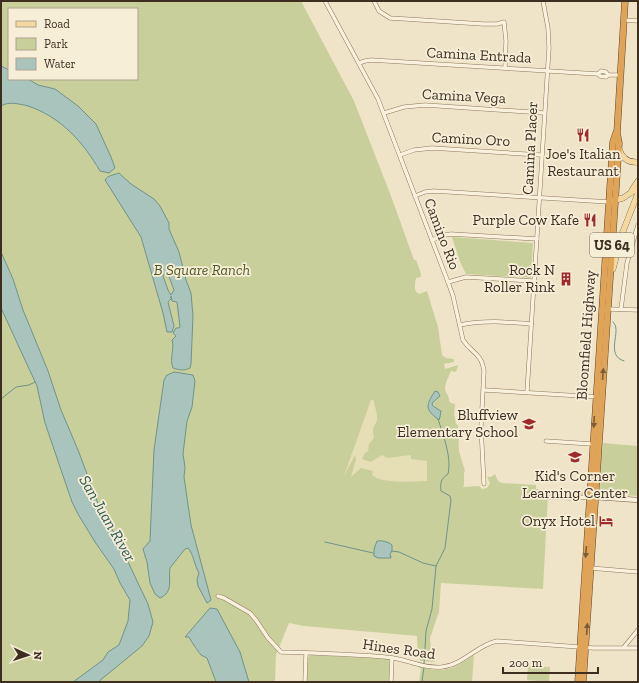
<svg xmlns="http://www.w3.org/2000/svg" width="639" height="683" viewBox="0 0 639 683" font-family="'Zilla Slab',serif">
<rect width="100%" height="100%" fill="#f0e4c8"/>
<path fill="#e6deb5" d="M371 400 374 401 377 417 373 427 372 432 374 438 369 444 368 451 365 453 376 459 382 454 411 455 412 459 427 460V481H387L375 478 372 475 357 472 351 477 356 460 351 462 346 474 343 478Z"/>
<g fill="#c9cf9b" fill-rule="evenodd">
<path d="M1 1H301L354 101 391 196 414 260H416L421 274V277L416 278C415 284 413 291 419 294L427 291 438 327 442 355 446 358 454 359V362L444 364 445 369 458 365 456 372 451 371C449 377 443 385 446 392 448 396 449 396 449 401L451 403 455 404 454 414 456 424 458 425 459 451 465 471 464 472V485L463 487 479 486 482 489 487 488 490 483 487 477H491L495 474 498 481 502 483 536 485V489L585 492 586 494 584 495H548L543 589 441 583 439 612 430 638 431 651 428 655 429 657 435 659V662L420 661 419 657 418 656 417 636 304 626 289 623 276 655 275 682H1ZM9 9H137V79H9ZM435 391C432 403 430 404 441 411L438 419 427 404ZM371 400 374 401C374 405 377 412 377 417 377 426 370 425 374 438L369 444 368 451 365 453 362 459 371 462 382 455 387 458 411 455V459L427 461V481C413 481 381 484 372 475L373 471 361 468 351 477 356 460 355 455 344 476Z"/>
<path d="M452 237 533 243 531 278 466 274 460 262Z"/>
<path d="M603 443 638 446V496L600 493 601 457Z"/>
<path d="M310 655 389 659V682H307L308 658Z"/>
<path d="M474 655 472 682H419L421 669 417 666C443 674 452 670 474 655Z"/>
<path d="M528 666 550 667 549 682 527 680Z"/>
</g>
<g fill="#a9c4bc" stroke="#6f938a" fill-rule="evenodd">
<path d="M1 66 9 70V79H28L38 85 55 89 78 106 96 124 111 157 115 168 109 173 100 171C83 142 61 117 28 106 19 104 9 101 1 106Z"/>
<path d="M119 173 131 184 154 199 160 206 169 223V229L179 252 186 280 191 293 193 316 191 364 190 368C184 371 179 370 173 368 169 358 175 349 172 340L176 336 173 333 176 328H178L180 327 177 302 172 301 171 296V299L168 302 174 326 172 332H167L163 313 141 237 105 180C108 175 114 175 119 173ZM167 271 174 290 171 295 168 290 163 276Z"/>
<path d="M1 252 13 279 23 310 48 371 61 410 78 450 99 506 117 538 137 581 148 604 153 622 149 636 142 646 98 682H73L103 660 108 652 119 645 128 621 130 600 120 583 114 569 95 542 78 514 72 502 45 423 37 386 1 308Z"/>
<path d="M174 372 193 375 195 381 192 407 187 421 183 454 185 467 184 477 191 525 211 600 207 603 198 586 197 580 199 573C194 565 194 555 188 548L185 549 170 568C168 580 174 592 160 598L155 594 150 583 147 562 143 549 150 541 154 450 164 380 167 375Z"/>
<path d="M435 391 438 392 440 396 432 403 433 406 441 411 440 417 439 420C424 409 426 405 435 391Z"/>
<path d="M377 541C381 540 389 542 392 545V551L390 554 391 557V558H378L374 556V549Z"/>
<path d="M210 608 217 609 240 652 249 682H216L207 658 201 655 193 644 189 637H185Z"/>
</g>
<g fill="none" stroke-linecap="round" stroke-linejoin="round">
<g stroke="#6f938a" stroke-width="1">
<path d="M613 322C623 330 604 355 624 361"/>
<path d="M1 399 16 387 29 385 35 382"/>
<path d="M325 542 373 553"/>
<path d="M392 551 399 552 423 563 436 566"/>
<path d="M424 664 426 631 432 609 436 566 445 548 451 500 450 496 441 491C440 482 441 479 448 474 452 457 443 435 438 419"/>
<path d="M422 682 424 667"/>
</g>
<g stroke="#8d765c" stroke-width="4.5">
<g id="street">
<path d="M325 1 378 99 448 282 453 296 463 340C472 354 481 352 484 371L481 427 484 484"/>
<path d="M374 1 379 11 390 18 483 24H497L504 22 506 41 505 68"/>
<path d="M624 20 638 21"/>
<path d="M359 63 365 61 371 60 598 74 600 76 606 77 608 75H620"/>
<path d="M598 74 601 71 606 72 608 75"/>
<path d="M384 113 404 107 425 105 544 113"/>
<path d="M400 155 414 150 432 148 541 155"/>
<path d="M415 196 425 192 434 191 609 202"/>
<path d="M432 240 445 235 451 234 537 239"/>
<path d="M448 282 466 277 533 281"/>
<path d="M608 309 638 310"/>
<path d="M621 309 627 263 638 225"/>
<path d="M460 325C484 320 507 322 531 324"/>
<path d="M484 390 598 397"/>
<path d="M527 392 549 48 548 28 543 1"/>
<path d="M546 441 592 444"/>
<path d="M548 497 570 498 589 497"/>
<path d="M590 568 638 572"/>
<path d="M218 596 224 598 250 613 256 620 268 638 281 652C316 653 351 654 385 657 405 658 422 669 442 667 463 665 477 645 497 641L593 648H638"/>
<path d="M624 647 638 630"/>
<path d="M305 682 306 653"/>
<path d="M391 682 392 658"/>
</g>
</g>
<g stroke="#6f573f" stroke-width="5.5">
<path id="secondary" d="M594 497 638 500"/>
</g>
<g stroke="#5b4430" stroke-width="6">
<g id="primary">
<path d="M619 149C622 158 628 163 638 162"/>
<path d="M632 190 638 181"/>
<path d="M612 201 623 198 638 188"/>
<path d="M613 269 622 234 638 193"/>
</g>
</g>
<g stroke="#5b4430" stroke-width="7">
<g id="highway">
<path d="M578 682 613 142 616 133"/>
<path d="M583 682 619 143 617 133 625 1"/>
</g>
</g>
<use href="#street" stroke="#faf1dc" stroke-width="3.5"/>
<use href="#secondary" stroke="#faf1dc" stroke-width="4.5"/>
<use href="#primary" stroke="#f3d9a0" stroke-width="5.5"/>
<use href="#highway" stroke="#e0a458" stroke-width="6"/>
</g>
<defs><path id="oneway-solid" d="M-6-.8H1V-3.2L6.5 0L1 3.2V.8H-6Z"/></defs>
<g fill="#7e5d36">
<use href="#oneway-solid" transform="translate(603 374) rotate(-86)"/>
<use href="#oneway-solid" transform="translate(594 422) rotate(93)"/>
<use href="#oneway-solid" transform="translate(586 552) rotate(94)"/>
<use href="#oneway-solid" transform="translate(587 629) rotate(-86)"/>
</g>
<defs>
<g id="restaurant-bare" transform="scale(1.08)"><path d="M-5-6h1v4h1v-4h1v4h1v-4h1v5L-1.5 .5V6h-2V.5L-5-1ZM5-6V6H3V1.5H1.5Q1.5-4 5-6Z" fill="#9e2a2b" stroke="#f7eed8" stroke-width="2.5" paint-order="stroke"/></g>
<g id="building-bare" transform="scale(1.08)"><path d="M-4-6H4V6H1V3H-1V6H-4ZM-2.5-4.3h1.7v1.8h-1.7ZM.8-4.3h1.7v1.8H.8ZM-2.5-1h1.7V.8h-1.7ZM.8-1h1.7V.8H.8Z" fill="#9e2a2b" stroke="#f7eed8" stroke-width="2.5" paint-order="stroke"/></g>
<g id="school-bare" transform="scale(1.08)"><path d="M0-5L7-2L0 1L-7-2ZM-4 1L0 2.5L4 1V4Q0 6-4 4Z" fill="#9e2a2b" stroke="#f7eed8" stroke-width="2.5" paint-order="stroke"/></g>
<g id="hotel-bare" transform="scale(1.08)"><path d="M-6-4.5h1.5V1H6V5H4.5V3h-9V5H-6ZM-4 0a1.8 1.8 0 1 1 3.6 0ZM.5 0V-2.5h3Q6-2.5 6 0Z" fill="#9e2a2b" stroke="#f7eed8" stroke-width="2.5" paint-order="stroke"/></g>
</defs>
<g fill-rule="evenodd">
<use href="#restaurant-bare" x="583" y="135"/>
<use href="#restaurant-bare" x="590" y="220"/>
<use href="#building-bare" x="566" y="279"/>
<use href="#school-bare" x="529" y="424"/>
<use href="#school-bare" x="575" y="457"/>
<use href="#hotel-bare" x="606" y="521"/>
</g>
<g text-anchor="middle" stroke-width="3.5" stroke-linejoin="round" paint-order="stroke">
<rect fill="#f7eed8" stroke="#756857" stroke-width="1" x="590" y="233" width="44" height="24" rx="3"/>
<g font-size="14" font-weight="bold" fill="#3d2e20">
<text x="612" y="250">US 64</text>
</g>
<g font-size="15" fill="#3d2e20" stroke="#f7eed8">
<text transform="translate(479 55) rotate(3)" y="5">Camina Entrada</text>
<text transform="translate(464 96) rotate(3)" y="5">Camina Vega</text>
<text transform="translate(471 139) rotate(3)" y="5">Camino Oro</text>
<text transform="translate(530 148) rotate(-87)" y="5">Camina Placer</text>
<text transform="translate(442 234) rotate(69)" y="5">Camino Rio</text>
<text transform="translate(586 335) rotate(-86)" y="5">Bloomfield Highway</text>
<text transform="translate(399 649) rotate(8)" y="5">Hines Road</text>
</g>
<g font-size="15" fill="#3d2e20" stroke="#f7eed8" text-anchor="end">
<text x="583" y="159" text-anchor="middle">Joe's Italian<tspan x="583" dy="17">Restaurant</tspan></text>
<text x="579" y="225">Purple Cow Kafe</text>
<text x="555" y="275">Rock N<tspan x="555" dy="17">Roller Rink</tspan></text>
<text x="518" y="420">Bluffview<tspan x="518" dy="17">Elementary School</tspan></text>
<text x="575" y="481" text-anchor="middle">Kid's Corner<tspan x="575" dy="17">Learning Center</tspan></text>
<text x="595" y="526">Onyx Hotel</text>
</g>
<g font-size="15" font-style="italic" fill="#4d5a26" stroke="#f7eed8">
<text x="202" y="275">B Square Ranch</text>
</g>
<g font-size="16" font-style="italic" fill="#2f5d5a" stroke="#f7eed8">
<text transform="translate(108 518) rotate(60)" y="6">San Juan River</text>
</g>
</g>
<rect width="639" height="683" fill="none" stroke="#3d2e20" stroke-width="4"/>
<rect x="8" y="8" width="130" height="72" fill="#f7eed8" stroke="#ada18e"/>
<rect x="16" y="21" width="20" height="6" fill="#f3d9a0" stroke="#ada18e"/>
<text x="44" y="28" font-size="12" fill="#3d2e20">Road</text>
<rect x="16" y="38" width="20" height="12" fill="#c9cf9b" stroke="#ada18e"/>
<text x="44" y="48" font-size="12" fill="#3d2e20">Park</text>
<rect x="16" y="58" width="20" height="12" fill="#a9c4bc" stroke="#ada18e"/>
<text x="44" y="68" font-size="12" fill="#3d2e20">Water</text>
<g transform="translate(28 655) rotate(93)" stroke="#f7eed8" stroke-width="3" paint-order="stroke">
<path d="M0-3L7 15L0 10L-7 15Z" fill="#3d2e20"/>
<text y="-6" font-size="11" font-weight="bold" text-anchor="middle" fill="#3d2e20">N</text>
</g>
<path d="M503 667v6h95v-6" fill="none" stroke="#3d2e20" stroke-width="2"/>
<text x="509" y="667" font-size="12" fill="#3d2e20" stroke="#f7eed8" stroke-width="3" paint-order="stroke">200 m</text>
</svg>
